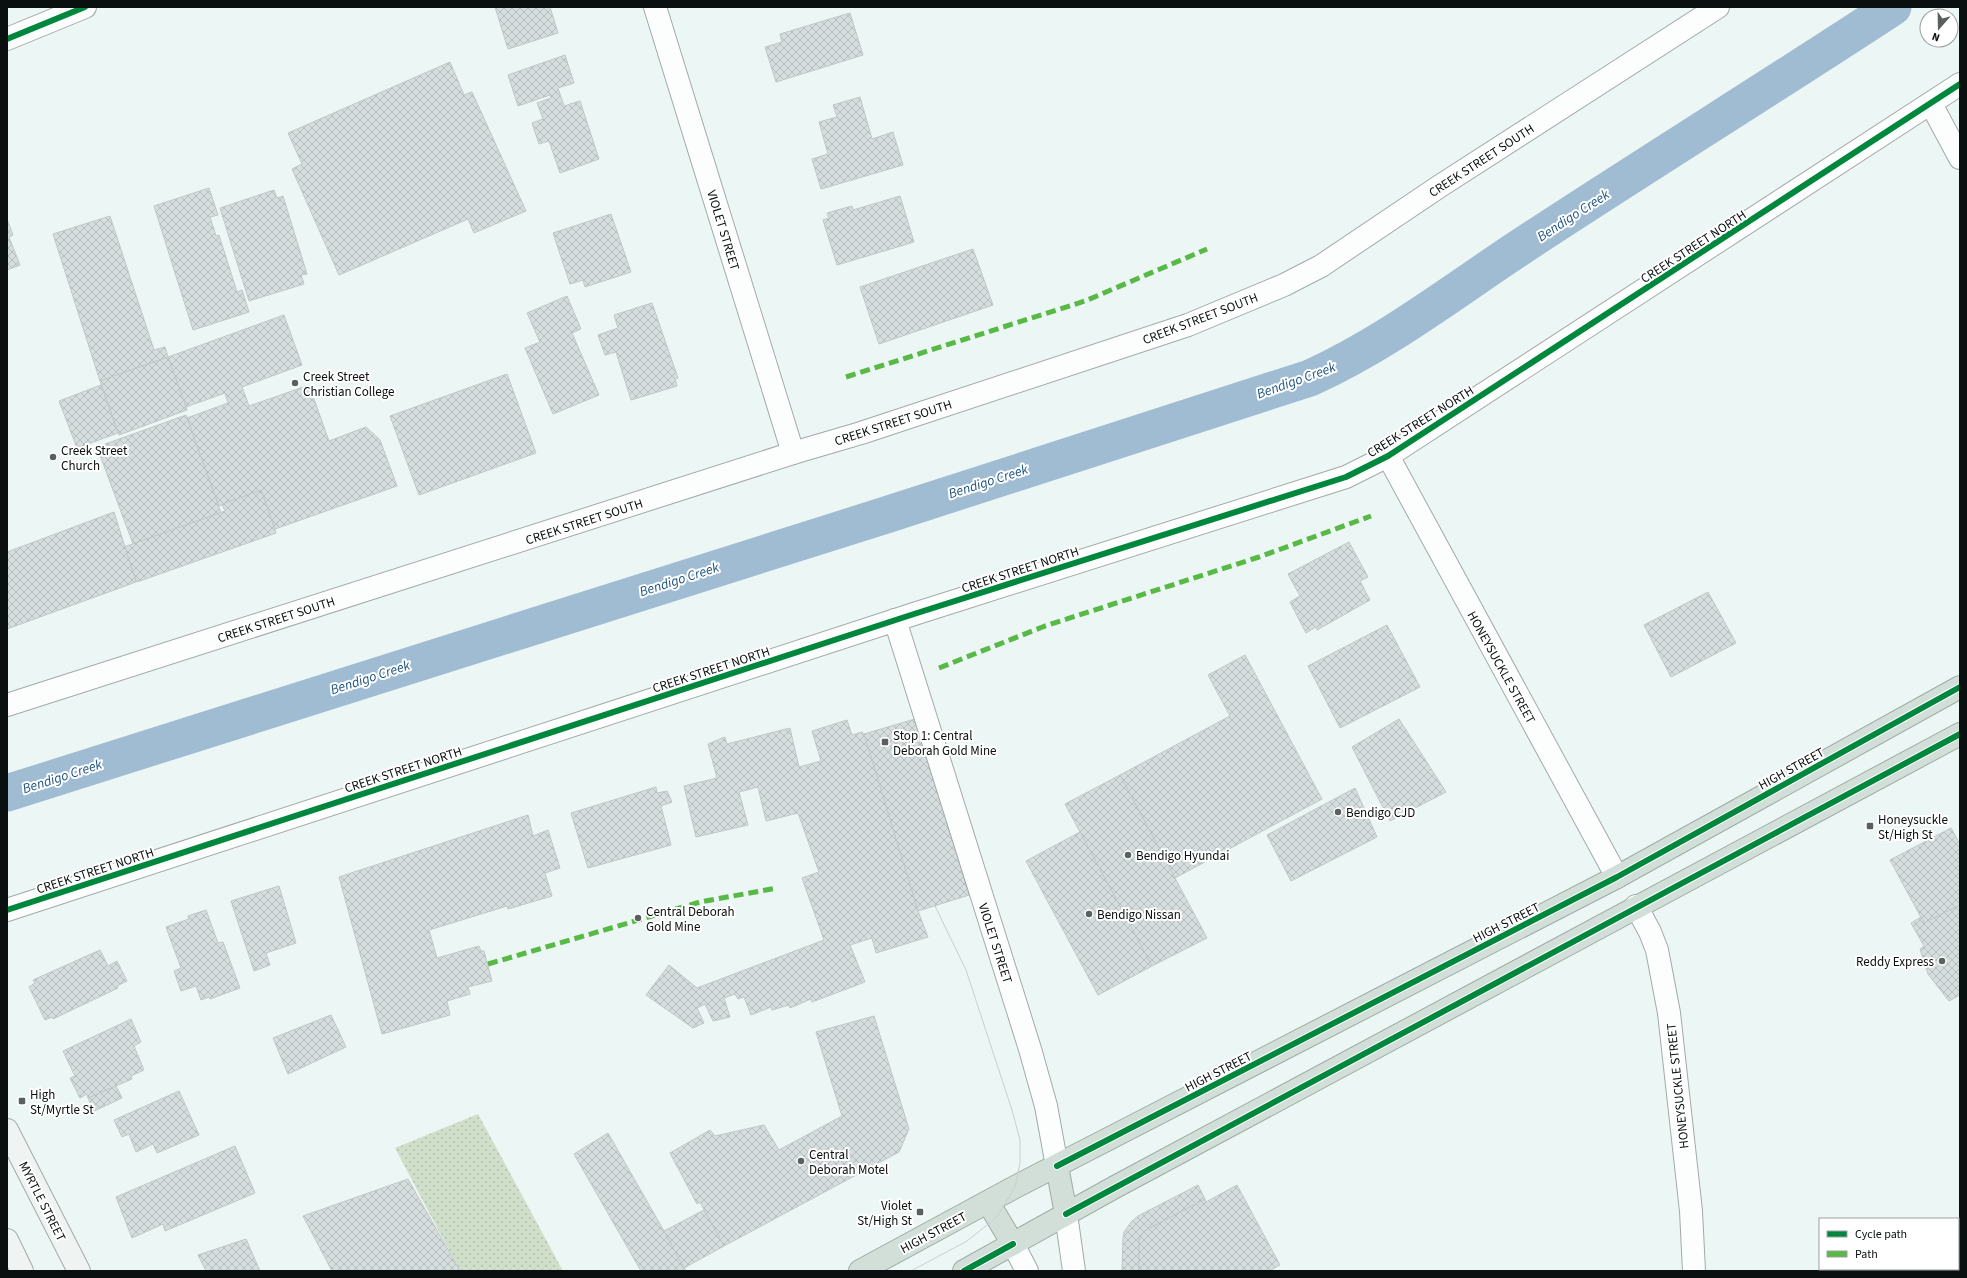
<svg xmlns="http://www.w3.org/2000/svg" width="1967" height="1278" viewBox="0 0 1967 1278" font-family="'Source Sans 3',sans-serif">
<defs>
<pattern id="grass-dots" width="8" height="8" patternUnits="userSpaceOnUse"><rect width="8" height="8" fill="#d0dfca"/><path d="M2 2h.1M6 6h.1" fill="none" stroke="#b1beac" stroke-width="1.8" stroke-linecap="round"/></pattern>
<pattern id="building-cross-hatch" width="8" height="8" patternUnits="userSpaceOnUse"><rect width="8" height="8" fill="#d6ddde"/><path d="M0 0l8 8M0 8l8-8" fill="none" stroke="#b6bdbd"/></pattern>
</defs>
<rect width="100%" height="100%" fill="#ecf6f4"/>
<path fill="url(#grass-dots)" d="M478 1114 563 1271H460L395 1148Z"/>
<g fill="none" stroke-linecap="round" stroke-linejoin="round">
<path stroke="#a0bcd3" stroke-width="37" d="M7 793 889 514 1310 378C1387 343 1455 290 1525 244 1647 164 1771 87 1893 7"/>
</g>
<g fill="url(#building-cross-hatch)" stroke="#bfc7c7">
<path d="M495 7H550L558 33 508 49Z"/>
<path d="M850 13 863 55 776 82 765 47 782 42 780 34Z"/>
<path d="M565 55 574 83 558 88 564 106 580 101 599 159 560 173 549 141 539 144 532 123 543 119 537 103 551 98 550 95 518 106 508 75Z"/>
<path d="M450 62 464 95 472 92 526 211 474 233 468 219 339 275 292 169 302 164 288 133Z"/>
<path d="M860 97 872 139 893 132 903 165 821 189 812 159 828 154 819 122 837 117 833 105Z"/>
<path d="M209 188 218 215 210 217 216 236 219 235 237 292 242 290 249 312 193 330 154 206Z"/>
<path d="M274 190 277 198 283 196 307 274 301 275 304 284 249 301 220 208Z"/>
<path d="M900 196 914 242 837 265 823 220 829 218 827 213 852 206 853 210Z"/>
<path d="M611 214 631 272 585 287 583 280 570 284 553 233Z"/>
<path d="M110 216 154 350 165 347 168 357 100 381 53 234Z"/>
<path d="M7 219 13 235 9 237 20 265 7 270Z"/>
<path d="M973 249 993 305 879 344 860 287Z"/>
<path d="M567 296 581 329 572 333 599 395 553 414 525 348 540 342 527 313Z"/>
<path d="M652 303 678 378 675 379 677 386 631 400 616 352 605 355 598 335 618 328 614 315Z"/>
<path d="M284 315 302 365 242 387 249 406 309 385 329 441 366 427 380 440 397 486 275 529 261 490 219 506 187 418 228 403 225 393 186 407 168 357Z"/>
<path d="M168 357 187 410 119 435 100 381Z"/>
<path d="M507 374 536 453 419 495 390 416Z"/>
<path d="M101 385 118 433 77 448 59 401Z"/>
<path d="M186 415 221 513 133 544 97 447Z"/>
<path d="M261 490 276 533 137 582 124 547 225 511 222 504Z"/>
<path d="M114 512 136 582 7 629V552Z"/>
<path d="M1349 542 1368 577 1360 581 1370 600 1317 630 1316 627 1306 633 1290 602 1300 596 1288 574Z"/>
<path d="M1708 592 1736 643 1671 677 1644 625Z"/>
<path d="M1387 625 1420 687 1340 728 1308 666Z"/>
<path d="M1245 655 1322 799 1175 878 1120 775 1230 716 1208 675Z"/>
<path d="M915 719 969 895 918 911 864 734Z"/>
<path d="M1399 719 1446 792 1390 821 1352 747Z"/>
<path d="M847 720 852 735 862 732 864 734 918 911 928 937 876 953 872 938 850 945 865 982 812 1002 811 999 790 1008 789 1005 772 1010 771 1007 751 1015 744 997 738 999 735 994 724 998 730 1017 713 1021 705 1004 697 1008 704 1023 693 1028 646 995 669 965 697 988 824 940 802 878 819 872 798 813 766 821 758 787 739 792 748 825 696 837 684 786 717 778 708 744 725 737 727 744 790 728 799 767 821 761 812 731Z"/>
<path d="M1120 775 1207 938 1152 966 1065 804Z"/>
<path d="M656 787 657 793 667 791 672 802 661 806 671 845 588 868 571 813Z"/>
<path d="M1355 788 1377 837 1291 881 1267 835Z"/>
<path d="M528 815 533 836 548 830 560 868 545 873 552 896 508 909 507 906 429 930 437 958 479 946 481 951H484L492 981 468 987 470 994 447 1001 450 1015 382 1034 339 877Z"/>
<path d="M1951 828 1960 844V905L1924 923 1890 860Z"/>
<path d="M1080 832 1152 966 1098 995 1026 861Z"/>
<path d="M279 886 296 943 266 953 270 965 254 971 231 901Z"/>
<path d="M1960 905V995L1949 1001 1928 974 1920 949 1924 946 1911 923 1921 917 1924 923Z"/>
<path d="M206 910 218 943 223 942 240 988 210 999 209 997 201 1000 196 986 181 991 174 971 181 968 166 927 189 919 188 916Z"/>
<path d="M100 950 108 966 117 961 127 981 117 986 118 988 53 1019 52 1017 45 1020 29 987 35 983 33 980Z"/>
<path d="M331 1015 346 1047 288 1074 273 1038Z"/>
<path d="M874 1016 909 1129 899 1152 724 1246 700 1202 697 1204 670 1153 710 1130 715 1136 764 1125 779 1150 842 1116 816 1032Z"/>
<path d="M131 1019 141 1042 134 1046 144 1070 131 1076 132 1079 88 1098 87 1094 80 1098 70 1078 75 1076 63 1051Z"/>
<path d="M116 1086 122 1098 94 1111 88 1098Z"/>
<path d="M179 1091 199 1135 157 1153 153 1144 136 1152 129 1134 122 1137 114 1120Z"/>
<path d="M608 1133 664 1231 686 1271H641L574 1154Z"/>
<path d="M235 1146 255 1193 165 1231 163 1224 132 1238 116 1197Z"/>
<path d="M408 1179 460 1271H332L303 1216Z"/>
<path d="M1198 1185 1205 1199 1144 1231 1139 1240V1271H1122L1123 1238 1124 1232 1131 1222 1138 1216Z"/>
<path d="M1237 1185 1280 1265 1269 1271H1139V1240L1144 1231 1205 1199 1206 1202Z"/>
<path d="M704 1210 724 1246 684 1268 664 1231Z"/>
<path d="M246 1239 260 1271H206L198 1255Z"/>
</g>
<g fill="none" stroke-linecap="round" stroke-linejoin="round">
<g stroke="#a2aaa8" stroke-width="24">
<g id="street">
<path d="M655 7 793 453"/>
<path d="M7 39 85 7"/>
<path d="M1931 104 1960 158"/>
<path d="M1388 456 1617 877"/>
<path d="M895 620 1030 1049 1046 1106 1057 1166"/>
<path d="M7 705 793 453 861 433 1188 325 1284 285 1321 266 1440 186 1718 7"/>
<path d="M1636 906 1650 932 1657 950 1669 1013 1691 1211 1694 1271"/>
<path d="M7 910 914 614 1346 477 1388 456 1960 84"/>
<path d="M1066 1214 1074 1271"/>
<path d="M1013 1244 1027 1271"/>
</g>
</g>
<g stroke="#a2aaa8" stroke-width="24">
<g id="secondary">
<path d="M7 1130 79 1271"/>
<path d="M7 1240 22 1271"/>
</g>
</g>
<g stroke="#9caca5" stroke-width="24">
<g id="highway">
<path d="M1057 1166 1066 1214"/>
<path d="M988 1202 1013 1244"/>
<path d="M860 1271 1015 1187 1617 877 1960 687"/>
<path d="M964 1271 1115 1187 1960 734"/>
</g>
</g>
<use href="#street" stroke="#fcfefd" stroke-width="22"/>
<use href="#secondary" stroke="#eff4f2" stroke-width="22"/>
<use href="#highway" stroke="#d2dfd9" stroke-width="22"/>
<path stroke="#cccece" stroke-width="1" d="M911 1271 967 1241 997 1217 1015 1187 1020 1163V1140L1012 1110 966 970 935 906"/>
<g stroke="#58b947" stroke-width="5" stroke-dasharray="10 5" stroke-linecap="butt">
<path d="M846 377 1085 301 1207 249"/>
<path d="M939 668 1045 626 1259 557 1371 516"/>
<path d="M488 964 700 902 777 888"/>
</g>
<g stroke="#fff" stroke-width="8">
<g id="cycleway">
<path d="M7 39 85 7"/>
<path d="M7 910 914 614 1346 477 1388 456 1960 84"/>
<path d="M1057 1166 1617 877 1960 687"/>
<path d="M1066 1214 1960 734"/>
<path d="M964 1271 1013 1244"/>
</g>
</g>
<use href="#cycleway" stroke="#00873e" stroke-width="6"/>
</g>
<g fill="#59605f" stroke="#fff" stroke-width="1.5">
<circle cx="295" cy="383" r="4"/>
<circle cx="53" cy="457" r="4"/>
<rect x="881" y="738" width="8" height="8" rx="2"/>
<circle cx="1338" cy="812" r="4"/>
<rect x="1866" y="822" width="8" height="8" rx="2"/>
<circle cx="1128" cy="855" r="4"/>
<circle cx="1089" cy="914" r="4"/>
<circle cx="638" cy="918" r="4"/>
<circle cx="1942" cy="961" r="4"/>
<rect x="18" y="1097" width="8" height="8" rx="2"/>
<circle cx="801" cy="1161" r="4"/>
<rect x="916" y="1208" width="8" height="8" rx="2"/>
</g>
<g text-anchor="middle" stroke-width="4" stroke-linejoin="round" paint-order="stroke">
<g font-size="13" fill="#0a100f" stroke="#fff">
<text transform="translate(1481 160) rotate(-33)" y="5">CREEK STREET SOUTH</text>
<text transform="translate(724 230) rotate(73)" y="5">VIOLET STREET</text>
<text transform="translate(1693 246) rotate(-33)" y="5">CREEK STREET NORTH</text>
<text transform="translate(1200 318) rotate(-21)" y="5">CREEK STREET SOUTH</text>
<text transform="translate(1420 421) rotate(-32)" y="5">CREEK STREET NORTH</text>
<text transform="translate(893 422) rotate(-18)" y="5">CREEK STREET SOUTH</text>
<text transform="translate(584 521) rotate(-18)" y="5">CREEK STREET SOUTH</text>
<text transform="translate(1020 569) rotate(-18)" y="5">CREEK STREET NORTH</text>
<text transform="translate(276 619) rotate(-18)" y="5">CREEK STREET SOUTH</text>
<text transform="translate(1502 667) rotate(61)" y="5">HONEYSUCKLE STREET</text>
<text transform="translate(711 669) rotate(-18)" y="5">CREEK STREET NORTH</text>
<text transform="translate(1791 768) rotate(-29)" y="5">HIGH STREET</text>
<text transform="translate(403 769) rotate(-18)" y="5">CREEK STREET NORTH</text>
<text transform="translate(95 870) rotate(-18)" y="5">CREEK STREET NORTH</text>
<text transform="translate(1506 922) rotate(-27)" y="5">HIGH STREET</text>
<text transform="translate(996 943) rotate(72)" y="5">VIOLET STREET</text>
<text transform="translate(1218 1071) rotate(-27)" y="5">HIGH STREET</text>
<text transform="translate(1677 1086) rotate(-96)" y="5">HONEYSUCKLE STREET</text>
<text transform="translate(43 1201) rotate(63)" y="5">MYRTLE STREET</text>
<text transform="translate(933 1232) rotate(-28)" y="5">HIGH STREET</text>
</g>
<g font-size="13" fill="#0a100f" stroke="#fff" text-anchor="start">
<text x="303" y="381">Creek Street<tspan x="303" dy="15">Christian College</tspan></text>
<text x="61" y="455">Creek Street<tspan x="61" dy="15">Church</tspan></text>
<text x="893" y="740">Stop 1: Central<tspan x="893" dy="15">Deborah Gold Mine</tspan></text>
<text x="1346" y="817">Bendigo CJD</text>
<text x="1878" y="824">Honeysuckle<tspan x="1878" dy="15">St/High St</tspan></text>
<text x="1136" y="860">Bendigo Hyundai</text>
<text x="646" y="916">Central Deborah<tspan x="646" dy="15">Gold Mine</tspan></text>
<text x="1097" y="919">Bendigo Nissan</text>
<text x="1934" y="966" text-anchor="end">Reddy Express</text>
<text x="30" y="1099">High<tspan x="30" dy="15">St/Myrtle St</tspan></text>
<text x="809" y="1159">Central<tspan x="809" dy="15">Deborah Motel</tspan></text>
<text x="912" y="1210" text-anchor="end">Violet<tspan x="912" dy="15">St/High St</tspan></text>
</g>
<g font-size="14" font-style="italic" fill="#1c5380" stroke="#fff">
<text transform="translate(1573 215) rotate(-33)" y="5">Bendigo Creek</text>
<text transform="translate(1296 380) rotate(-20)" y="5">Bendigo Creek</text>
<text transform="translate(988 481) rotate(-18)" y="5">Bendigo Creek</text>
<text transform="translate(679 579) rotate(-18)" y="5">Bendigo Creek</text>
<text transform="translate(370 677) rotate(-18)" y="5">Bendigo Creek</text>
<text transform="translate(62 776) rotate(-18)" y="5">Bendigo Creek</text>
</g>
</g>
<rect width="1967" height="1278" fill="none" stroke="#0a100f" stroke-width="16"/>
<rect x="1819" y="1218" width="140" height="52" fill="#ffffff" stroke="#9d9f9f"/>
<rect x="1827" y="1231" width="20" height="6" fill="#00873e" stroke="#9d9f9f"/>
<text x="1855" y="1238" font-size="12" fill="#0a100f">Cycle path</text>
<rect x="1827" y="1251" width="20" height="6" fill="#58b947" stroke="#9d9f9f"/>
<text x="1855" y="1258" font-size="12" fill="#0a100f">Path</text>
<g transform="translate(1939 28) rotate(200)"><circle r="19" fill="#ffffff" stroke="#9d9f9f"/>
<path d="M0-3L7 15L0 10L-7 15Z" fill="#59605f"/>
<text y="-6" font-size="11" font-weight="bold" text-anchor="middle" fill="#0a100f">N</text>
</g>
</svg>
